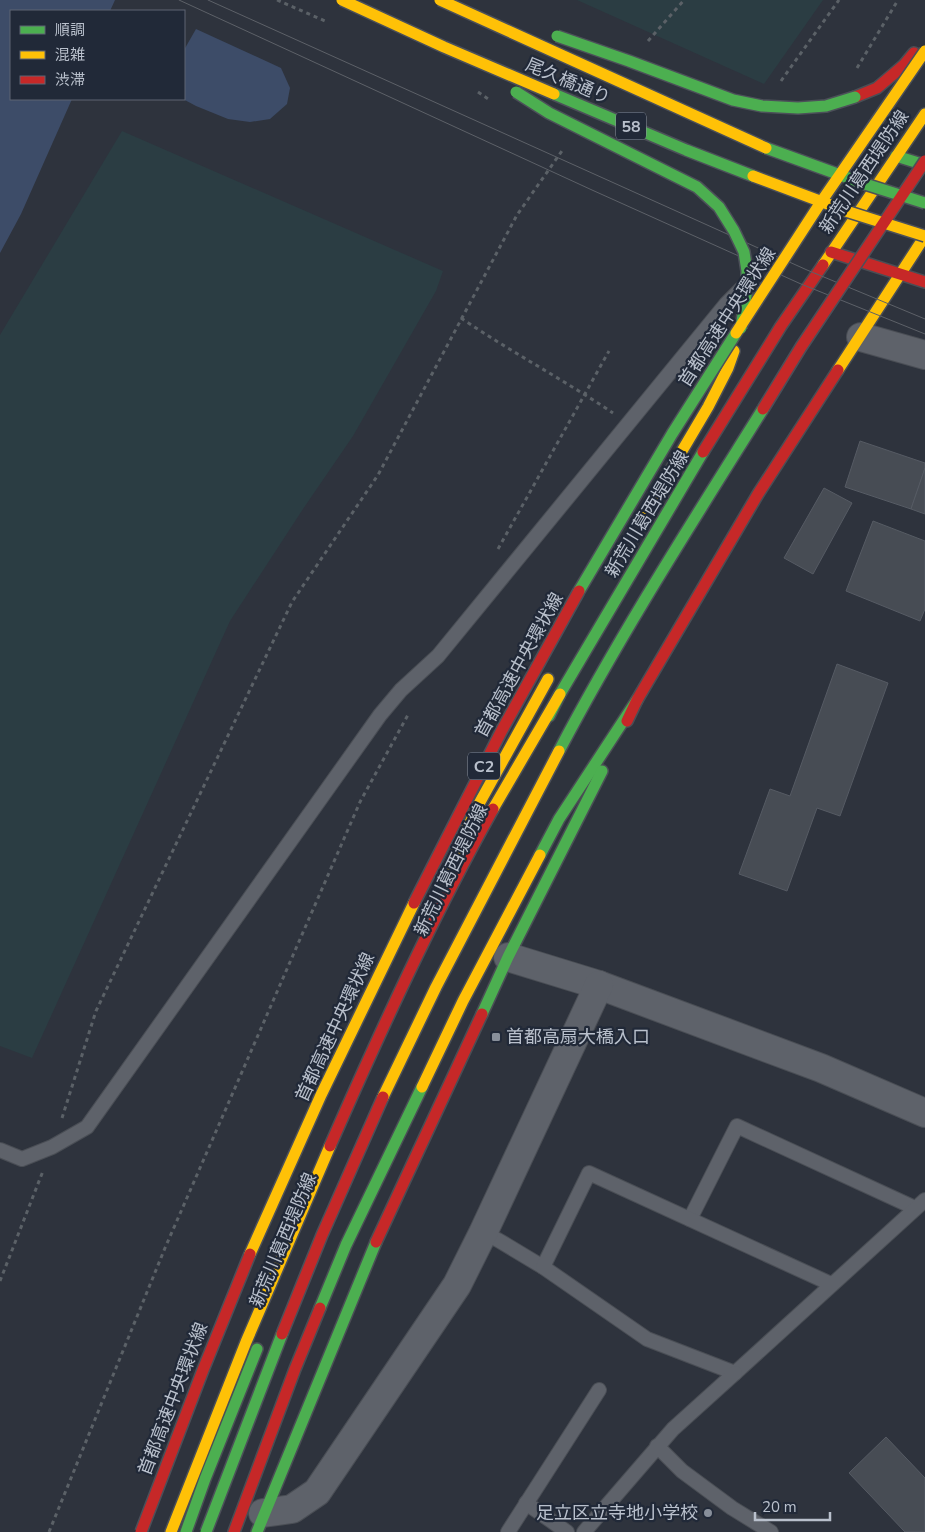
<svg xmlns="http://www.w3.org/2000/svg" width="925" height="1532" viewBox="0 0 925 1532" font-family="'Nunito Sans','Noto Sans JP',sans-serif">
<rect width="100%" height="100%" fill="#2e333d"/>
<g fill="#2b3d43">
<path d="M577 0H823L764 84Z"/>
<path d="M122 131 443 271 436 291 353 436 303 509 230 621 32 1058 0 1046V335Z"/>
</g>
<g fill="#3d4c68">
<path d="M0 0H115L110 11H11V99H72L21 214 0 253Z"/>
<path d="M196 29 281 68 290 88 287 104 270 119 250 122 228 119 196 106 183 99 184 50Z"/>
</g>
<g fill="#474c54" stroke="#565b64">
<path d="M860 441 925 463V468L911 509 845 487Z"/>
<path d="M925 468V514L911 509Z"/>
<path d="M824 488 852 503 813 574 784 558Z"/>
<path d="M873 521 925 541V609L920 621 846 591Z"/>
<path d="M837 664 888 683 840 816 817 808 787 891 739 874 770 789 790 796Z"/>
<path d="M886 1437 925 1478V1532H905L849 1473Z"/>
</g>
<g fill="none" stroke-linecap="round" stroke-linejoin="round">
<g stroke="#4a4e55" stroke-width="16">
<g id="lane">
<path d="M0 1150 22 1159 52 1147 87 1127 380 715 401 690 438 656 726 304 746 284"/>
<path d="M690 1219 737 1126 915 1208"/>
<path d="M483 1233 498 1240 543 1267"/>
<path d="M831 1284 589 1173 543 1267 647 1339 735 1373 925 1200"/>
<path d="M657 1446 682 1471 732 1508 771 1532"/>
<path d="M526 1503 567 1532"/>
<path d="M508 1532 599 1390"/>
<path d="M584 1532 673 1429 735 1373"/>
</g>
</g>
<g stroke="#4a4e55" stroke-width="30">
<g id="street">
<path d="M861 337 925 355"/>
<path d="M508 957 599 985 821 1068 925 1113"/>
<path d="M263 1513 292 1509 317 1492 457 1285 483 1233 599 985"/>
</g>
</g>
<g stroke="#4a4e55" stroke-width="14">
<g id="fast">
<path d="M896 156 925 165"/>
<path d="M549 716 560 694 703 452"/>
<path d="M540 855 559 819 637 700"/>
<path d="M482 1014 508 957 602 771"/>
<path d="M320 1308 346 1245 422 1087"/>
<path d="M186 1532 205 1479 257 1349"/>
<path d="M257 1532 376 1242"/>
</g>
</g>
<g stroke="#4a4e55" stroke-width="14">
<g id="slow">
<path d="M823 265 925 114"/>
<path d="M838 370 925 236"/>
<path d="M643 517 708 407 728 368 734 351"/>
<path d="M493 809 560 694"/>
<path d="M450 864 480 802 548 679"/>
<path d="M422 1087 463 1001 540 855"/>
<path d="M171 1532 246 1342 330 1146"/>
</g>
</g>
<g stroke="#4a4e55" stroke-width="14">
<g id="jam">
<path d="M855 97 877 88 904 65 914 53"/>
<path d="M831 252 925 282"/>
<path d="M703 452 781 326 823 265"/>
<path d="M627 721 637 700 758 494 838 370"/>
<path d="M330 1146C380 1032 432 918 493 809"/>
<path d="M376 1242 482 1014"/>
<path d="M234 1532 295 1369 320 1308"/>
</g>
</g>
<g stroke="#5b6167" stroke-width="3" stroke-dasharray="4 4" stroke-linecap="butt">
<path d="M648 41 684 0"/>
<path d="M857 68 898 0"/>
<path d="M781 81 839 0"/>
<path d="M461 318C511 352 564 380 613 413"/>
<path d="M498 549 609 351"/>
<path d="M62 1118 96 1011 292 602 378 475 517 215 564 148"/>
<path d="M0 1281 43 1171"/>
<path d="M49 1532 165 1248 360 802 409 713"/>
</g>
<use href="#lane" stroke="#5e626a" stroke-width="14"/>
<use href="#street" stroke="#5e626a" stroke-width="28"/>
<use href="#fast" stroke="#4caf50" stroke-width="11"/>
<use href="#slow" stroke="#ffc107" stroke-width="11"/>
<use href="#jam" stroke="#c62828" stroke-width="11"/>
<g stroke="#5d6168" stroke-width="1">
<path d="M179 0 592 190 801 284 925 334"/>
<path d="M208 0 807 270 925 319"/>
</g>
<g stroke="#4c5059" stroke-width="14" stroke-linecap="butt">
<g id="fast-bridge">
<path d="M557 36 629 61 733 100 762 106 798 108 826 106 855 97"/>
<path d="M516 92 549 113 697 187 719 207 734 231 744 252 747 271V289L741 328"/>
<path d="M554 94 686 150 753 176"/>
<path d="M766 148 865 184 925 203"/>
<path d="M579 591 672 434 736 333"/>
<path d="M559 751C621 633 693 521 763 409"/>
<path d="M206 1532 282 1334"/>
</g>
</g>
<g stroke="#4c5059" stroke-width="14" stroke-linecap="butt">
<g id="slow-bridge">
<path d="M342 0 444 47 554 94"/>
<path d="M440 0 766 148"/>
<path d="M753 176 849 212 925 236"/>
<path d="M736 333 821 202 925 51"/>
<path d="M383 1097 436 987 559 751"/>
<path d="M250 1254 321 1095 414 903"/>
</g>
</g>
<g stroke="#4c5059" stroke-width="14" stroke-linecap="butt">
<g id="jam-bridge">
<path d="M763 409 801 347 925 161"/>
<path d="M414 903 502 730 579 591"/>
<path d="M282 1334 322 1235 383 1097"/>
<path d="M141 1532 203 1370 250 1254"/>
</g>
</g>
<g stroke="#5b6167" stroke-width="3" stroke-dasharray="4 4" stroke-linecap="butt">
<path d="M277 0 325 21"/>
<path d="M478 92 491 101"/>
</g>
<use href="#fast-bridge" stroke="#4caf50" stroke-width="11"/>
<use href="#slow-bridge" stroke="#ffc107" stroke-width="11"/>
<use href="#jam-bridge" stroke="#c62828" stroke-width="11"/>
</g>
<g fill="#888f9a" stroke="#212938" stroke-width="2">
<rect x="491" y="1032" width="10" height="10" rx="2.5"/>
<circle cx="708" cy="1513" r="5"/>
</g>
<g text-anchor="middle" stroke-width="4.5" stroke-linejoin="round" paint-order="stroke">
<g fill="#212938" stroke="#8b93a0" stroke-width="1">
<rect x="616" y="112.5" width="30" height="27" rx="4"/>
<rect x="468" y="752.5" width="32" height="27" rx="4"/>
</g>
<g font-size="16" font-weight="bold" fill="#b9c0cc">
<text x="631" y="132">58</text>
<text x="484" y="772">C2</text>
</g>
<g font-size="18" fill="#b9c0cc" stroke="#212938">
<text transform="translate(568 81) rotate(23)" y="6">尾久橋通り</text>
<text transform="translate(864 172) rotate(-56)" y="6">新荒川葛西堤防線</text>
<text transform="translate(727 317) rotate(-57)" y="6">首都高速中央環状線</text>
<text transform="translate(647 514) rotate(-59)" y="6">新荒川葛西堤防線</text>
<text transform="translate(519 665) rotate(-61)" y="6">首都高速中央環状線</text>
<text transform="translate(451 870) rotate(-64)" y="6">新荒川葛西堤防線</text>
<text transform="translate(335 1027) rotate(-65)" y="6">首都高速中央環状線</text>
<text transform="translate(283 1240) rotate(-67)" y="6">新荒川葛西堤防線</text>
<text transform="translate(173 1399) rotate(-69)" y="6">首都高速中央環状線</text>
</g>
<g font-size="18" fill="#b9c0cc" stroke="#212938" text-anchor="start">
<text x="506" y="1043">首都高扇大橋入口</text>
<text x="698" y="1519" text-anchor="end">足立区立寺地小学校</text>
</g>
</g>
<rect x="10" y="10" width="175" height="90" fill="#212938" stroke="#5e6573"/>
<rect x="20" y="26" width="25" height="8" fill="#4caf50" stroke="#5e6573"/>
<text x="55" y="35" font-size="15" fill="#b9c0cc">順調</text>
<rect x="20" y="51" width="25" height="8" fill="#ffc107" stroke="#5e6573"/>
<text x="55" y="60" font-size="15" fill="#b9c0cc">混雑</text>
<rect x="20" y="76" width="25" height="8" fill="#c62828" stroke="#5e6573"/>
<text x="55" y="85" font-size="15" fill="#b9c0cc">渋滞</text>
<path d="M755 1512v8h75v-8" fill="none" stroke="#b9c0cc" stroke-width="2.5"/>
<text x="762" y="1512" font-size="15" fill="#b9c0cc" stroke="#212938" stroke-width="4" paint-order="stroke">20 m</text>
</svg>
